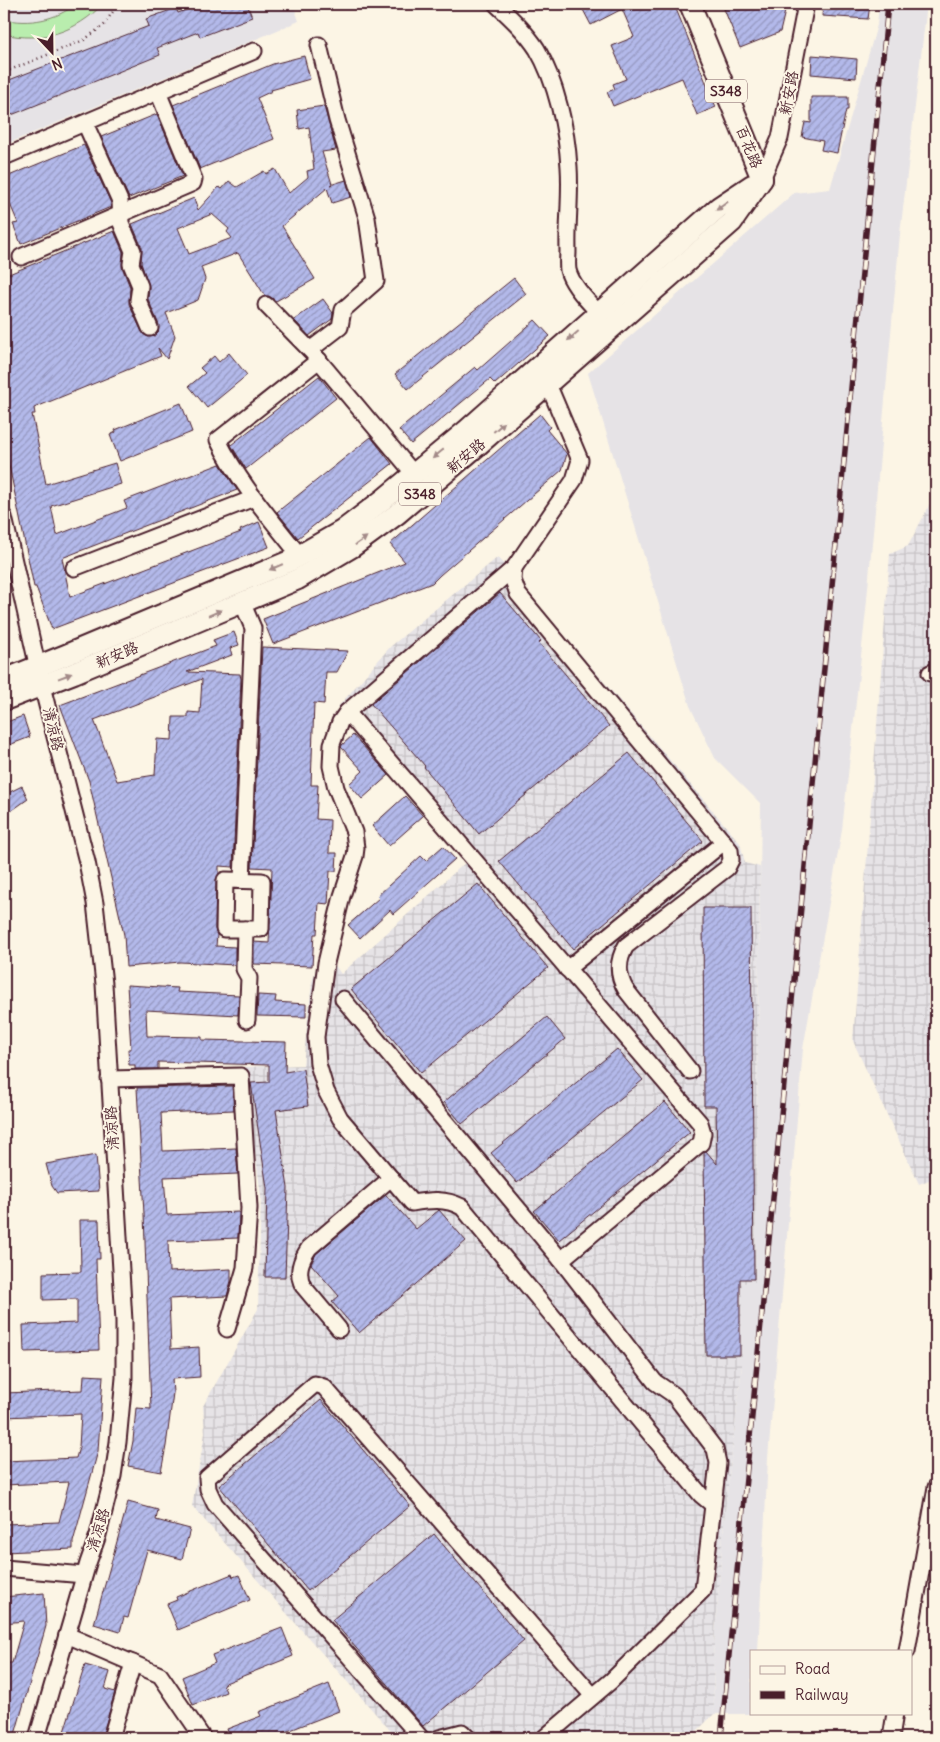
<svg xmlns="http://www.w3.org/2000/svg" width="940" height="1742" viewBox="0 0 940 1742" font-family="Delius,'LXGW WenKai TC',sans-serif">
<defs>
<pattern id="industrial-grid" width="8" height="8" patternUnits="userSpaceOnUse" patternTransform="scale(1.25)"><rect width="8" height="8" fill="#e6e3e6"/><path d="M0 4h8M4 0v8" fill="none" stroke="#c7c2c5"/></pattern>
<pattern id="building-hatch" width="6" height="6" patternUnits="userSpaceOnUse" patternTransform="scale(1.25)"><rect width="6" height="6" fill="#b3b9ea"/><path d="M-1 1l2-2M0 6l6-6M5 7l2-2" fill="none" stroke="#9496be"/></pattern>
</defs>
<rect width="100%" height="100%" fill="#fcf5e5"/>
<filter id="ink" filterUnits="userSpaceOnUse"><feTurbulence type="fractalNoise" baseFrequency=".02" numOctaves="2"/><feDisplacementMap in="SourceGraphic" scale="10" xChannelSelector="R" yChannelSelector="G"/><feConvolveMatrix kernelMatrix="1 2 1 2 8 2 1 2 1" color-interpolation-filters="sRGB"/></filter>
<g filter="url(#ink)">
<g fill="#e6e3e6">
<path d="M4 4H293L299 21 4 145Z"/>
<path d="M879 4H927L900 234 866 610 842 830 803 1049 768 1458 758 1651H751V1713L754 1714H714L713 1657 725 1511 742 1366V1283L755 1281 761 804 715 758 690 706 588 373 794 193 830 189 877 25Z"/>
</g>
<g fill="url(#industrial-grid)">
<path d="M936 501V1177L919 1184 853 1041 890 554 908 546 930 504Z"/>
<path d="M498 557 740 843 745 863 760 867 755 1282 742 1283V1366L725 1511 713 1657 714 1714 690 1738H397L192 1506 205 1433 203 1406 258 1309 261 1196 244 1067 303 1065 312 982 319 961 334 964 341 974 466 862 349 728 338 707 390 647Z"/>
</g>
<path fill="#b9edae" stroke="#82866c" d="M76 4H103C76 32 42 43 4 34V19C29 25 56 20 76 4Z"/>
<g fill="url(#building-hatch)" stroke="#4a1f2b" fill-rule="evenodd">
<path d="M202 4H247L252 17 200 37 198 32 157 48 160 55 4 118V82L149 26 146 19 176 8 178 13Z"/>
<path d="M580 4H674L716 107 697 115 682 78 613 106 607 92 615 89 613 84 626 79 612 46 634 37 622 9 591 25Z"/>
<path d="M722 4H748L749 8 759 4H782L785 11 780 32 740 48Z"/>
<path d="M823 4H870L868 19 822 16Z"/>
<path d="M812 55 857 59 856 78 811 74Z"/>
<path d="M304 56 310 79 271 90 272 91 257 98 274 139 200 169 173 105 273 64Z"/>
<path d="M811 97H848V110H846L837 153 821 150 823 141 802 137 805 122 811 123Z"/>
<path d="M324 106 336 150 322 152 332 184 330 185 346 180 351 197 332 203 327 188 282 226 315 279 276 301 269 296H265L238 253 201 267 205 279 198 300 166 313 175 336 167 359 158 348 161 356 34 408 35 414H32L46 484 115 463 121 484 51 506 57 535 127 508 124 501 220 464 237 490 62 558 70 597 241 532 240 530 259 522 269 547 52 629 36 587H34L4 441V276L114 231 123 252 122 267 130 287 129 304 142 332 148 337 154 336 158 333 159 325 148 299 149 287 141 263 142 248 132 224 194 198 198 210 219 187 222 189 229 181 237 187 264 171 266 174 275 169 289 193 308 177 307 171 314 169 309 127 299 129 297 110ZM212 214 229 229 227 232 232 238 189 254 178 228Z"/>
<path d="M157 114 183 176 129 198 101 137Z"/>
<path d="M84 145 111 203V207L21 244 13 224 18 223 4 190V178Z"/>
<path d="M514 278 526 294 408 389 395 374Z"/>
<path d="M323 299 333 313 332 319 309 336 294 320Z"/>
<path d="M535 320 550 336 495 384 490 379 411 444 399 430 475 367 478 370Z"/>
<path d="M229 353 247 375 207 408 189 386 205 373 200 368 214 356 219 362Z"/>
<path d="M319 376 336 398 246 469 231 445Z"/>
<path d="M181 403 192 432 120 461 110 435 116 432 115 430Z"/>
<path d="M540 414 550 427 547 430 567 454 562 470 440 575 432 583 273 644 263 619 405 562 390 544Z"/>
<path d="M371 437 392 464 298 538 277 512Z"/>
<path d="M500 593 541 641 539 643 609 726 479 834 424 767 425 766 371 704Z"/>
<path d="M234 632 239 645 230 648 232 655 187 672 240 674 241 679 233 867 219 866V873L216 880 215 929 217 935 216 946 235 947V965L180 962 126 967 124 935 89 781 60 705 216 646 213 640ZM202 679 200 713 188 712V717H173L172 740 157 739 155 775 117 781 94 720Z"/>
<path d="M262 647 348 651 337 672H326L324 704 314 703 311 785H318L316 819 330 820 329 853H337L336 871H330L328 904 319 903 317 934H314L312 966 254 964V942L269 943 272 868 252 867Z"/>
<path d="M23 716 30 737 4 747V723Z"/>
<path d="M353 735 389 775 362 799 349 784 363 771 341 747 342 745Z"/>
<path d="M629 753 703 841 573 949 499 861Z"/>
<path d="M22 786 28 799 4 816V795Z"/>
<path d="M405 796 423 816 389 846 372 826Z"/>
<path d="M443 846 455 859 393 914 390 910 360 938 348 925 379 898 377 896 421 856 426 861Z"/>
<path d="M478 884 548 968 421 1073 351 989Z"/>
<path d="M703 908H751L754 1279H740V1355H706L704 1152 706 1151 717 1164 716 1106H704Z"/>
<path d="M127 985 178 988 177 992 239 995 238 1015 146 1010 147 1036 202 1037V1040L286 1042 285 1072 303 1069 308 1106 276 1110 288 1188 285 1277H265L267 1188 251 1083 269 1082V1065L158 1062V1069H135V1065H129L128 1049H131Z"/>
<path d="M258 995 276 996 275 1002 306 1004V1017L257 1016Z"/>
<path d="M547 1017 565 1039 462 1124 444 1102Z"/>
<path d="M617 1049 643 1080 517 1183 491 1153Z"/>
<path d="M232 1086 234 1110 161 1113 163 1151 236 1148 238 1174 164 1177 167 1215 239 1212 238 1238 168 1241 169 1272 231 1269V1281L227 1296 169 1299 171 1349 199 1347 200 1377 172 1379 173 1393 166 1446 161 1472 128 1466 133 1441 136 1408 151 1409 144 1214 137 1088Z"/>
<path d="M665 1102 690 1132 559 1240 534 1211Z"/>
<path d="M96 1155 99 1191 57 1193 52 1186 46 1164Z"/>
<path d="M386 1195 416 1229 439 1210 466 1241 359 1333 332 1302 339 1296 311 1264 316 1254Z"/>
<path d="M80 1220H99L100 1259H96L99 1350 24 1352 23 1325 77 1323V1299L43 1300V1273L81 1272Z"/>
<path d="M84 1375 103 1376 98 1451 73 1542V1549L4 1552V1524L59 1522 69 1482 4 1485V1461L76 1458 79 1447 81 1414 4 1417V1393L83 1390Z"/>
<path d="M321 1400 410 1506 308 1591 219 1486Z"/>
<path d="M128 1502 158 1510 156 1520 190 1529 182 1559 147 1550 128 1618 124 1617 120 1632 94 1624Z"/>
<path d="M434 1534 524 1641 423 1726 332 1620Z"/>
<path d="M232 1574 233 1577 239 1575 250 1600 178 1630 167 1604 177 1600 176 1597Z"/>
<path d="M44 1593 46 1626 14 1738H4V1663H12L24 1621 4 1623V1597Z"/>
<path d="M282 1628 293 1656 223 1684 226 1692 193 1705 182 1677 215 1663 212 1655Z"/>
<path d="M85 1665 110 1672 105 1689 115 1692 102 1738H62Z"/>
<path d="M329 1684 339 1711 270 1738H230L227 1729 261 1716 259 1712Z"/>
</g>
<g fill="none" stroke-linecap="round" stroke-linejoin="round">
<g stroke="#4a1f2b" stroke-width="19">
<g id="minor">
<path d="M496 4C511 18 526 32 537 49 556 81 567 130 569 167 571 195 567 223 568 251 568 257 567 264 568 270 571 284 589 303 599 313"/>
<path d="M85 123 120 201 121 223 133 251 131 264 140 286 138 300 150 328"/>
<path d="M4 157 254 51"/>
<path d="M762 179 780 138 806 4"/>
<path d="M21 257 193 183 194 179 158 92"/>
<path d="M266 305 311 351 414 474"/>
<path d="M310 350 340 327 343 310 376 281 367 218 337 120 319 45"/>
<path d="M548 384 580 460 574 480 514 568 347 712 340 722 332 744 331 766 336 788 354 832 356 848 355 856 342 896 326 963 316 1037 318 1064 326 1091 340 1118 412 1203C430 1200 445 1198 462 1207L701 1495 713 1505"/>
<path d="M4 517 42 686 87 862 95 903 104 984 124 1321V1378L118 1442 113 1476 98 1535 88 1563 37 1738"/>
<path d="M300 556C271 519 239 483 218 440L319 360"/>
<path d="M74 568 254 498"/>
<path d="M514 568 513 580 518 594 730 850 731 860 727 868 626 946C617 961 617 975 626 990L690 1071"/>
<path d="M930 673 936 671"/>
<path d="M347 712 700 1123 703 1133 701 1143 561 1260"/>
<path d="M225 880 262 881 261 929H224Z"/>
<path d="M242 880 253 628 242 602"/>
<path d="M245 929 244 969 249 978 247 1020"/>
<path d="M567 969 724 842"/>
<path d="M343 999 561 1260 655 1382 674 1395 715 1449 718 1463 703 1590 611 1681 544 1738"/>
<path d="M109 1079 241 1076 249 1208 245 1268 227 1329"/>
<path d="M339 1329 303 1286C296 1272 301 1260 309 1248L391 1178"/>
<path d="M4 1568 84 1575"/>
<path d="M67 1635 160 1675 203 1738"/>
<path d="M907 1651 936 1487"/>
<path d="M111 1738 133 1663"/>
<path d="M421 1738 215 1504 208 1489 207 1478 315 1384 324 1387 593 1696"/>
<path d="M439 1738 462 1732 468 1738"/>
<path d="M891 1738 895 1713"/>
</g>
</g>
<g stroke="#4a1f2b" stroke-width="24">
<g id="major">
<path d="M690 4 762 179"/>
<path d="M4 680 66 655 290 561 342 531 384 499 466 431 719 207 752 185"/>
<path d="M4 700 74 673 298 579 352 547 397 514 478 445 732 222 762 179"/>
</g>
</g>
<path stroke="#4a1f2b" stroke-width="2.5" stroke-dasharray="1 4" stroke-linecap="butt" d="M5 72 84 40 104 25 118 4"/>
<use href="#minor" stroke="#fcf5e5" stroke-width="15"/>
<use href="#major" stroke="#fcf5e5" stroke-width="20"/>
<g stroke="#4a1f2b" stroke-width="5.5">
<path id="rail" d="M721 1738 888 4"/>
</g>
<use href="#rail" stroke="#fcf5e5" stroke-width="4" stroke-dasharray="11" stroke-linecap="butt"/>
</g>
<defs><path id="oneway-solid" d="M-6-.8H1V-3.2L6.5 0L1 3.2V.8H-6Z" transform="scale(1.25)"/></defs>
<g fill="#a38a88">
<use href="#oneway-solid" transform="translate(722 206) rotate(144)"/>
<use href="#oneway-solid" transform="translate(573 336) rotate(139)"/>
<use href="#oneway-solid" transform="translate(499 427) rotate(-41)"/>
<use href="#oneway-solid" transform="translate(438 454) rotate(140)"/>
<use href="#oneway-solid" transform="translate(361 541) rotate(-35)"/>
<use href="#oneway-solid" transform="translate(276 567) rotate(157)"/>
<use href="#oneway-solid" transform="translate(215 613) rotate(-23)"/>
<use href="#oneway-solid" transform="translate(65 676) rotate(-21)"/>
</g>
</g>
<g text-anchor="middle" stroke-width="4" stroke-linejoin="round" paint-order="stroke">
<g fill="#fcf5e5" stroke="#7f5f63" stroke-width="1">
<rect x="705" y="79.5" width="42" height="23" rx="4"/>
<rect x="399" y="482.5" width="42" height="23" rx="4"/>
</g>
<g font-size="14" font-weight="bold" fill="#4a1f2b">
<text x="726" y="96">S348</text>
<text x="420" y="499">S348</text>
</g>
<g font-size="15" fill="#4a1f2b" stroke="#fcf5e5">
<text transform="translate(789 93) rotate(-79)" y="5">新安路</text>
<text transform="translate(749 147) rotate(68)" y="5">百花路</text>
<text transform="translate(466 456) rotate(-40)" y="5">新安路</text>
<text transform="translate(117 655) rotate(-23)" y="5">新安路</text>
<text transform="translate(53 729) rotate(76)" y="5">清凉路</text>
<text transform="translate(112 1128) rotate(-94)" y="5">清凉路</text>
<text transform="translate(98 1530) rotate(-73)" y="5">清凉路</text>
</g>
</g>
<rect width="940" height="1742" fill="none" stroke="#fcf5e5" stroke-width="20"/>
<rect x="10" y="10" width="920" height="1722" fill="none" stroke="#4a1f2b" stroke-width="2" filter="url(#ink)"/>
<rect x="750" y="1650" width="162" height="65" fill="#fcf5e5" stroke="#b59f9b"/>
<rect x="760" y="1666" width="25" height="8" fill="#fcf5e5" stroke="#b59f9b"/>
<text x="795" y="1674" font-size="15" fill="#4a1f2b">Road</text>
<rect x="760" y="1691" width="25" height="8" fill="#4a1f2b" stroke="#b59f9b"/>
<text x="795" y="1700" font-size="15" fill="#4a1f2b">Railway</text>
<g transform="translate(52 52) rotate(158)" stroke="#fcf5e5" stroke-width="4" paint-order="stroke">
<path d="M0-4L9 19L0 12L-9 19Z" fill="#4a1f2b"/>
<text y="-8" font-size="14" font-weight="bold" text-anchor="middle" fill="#4a1f2b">N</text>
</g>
</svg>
